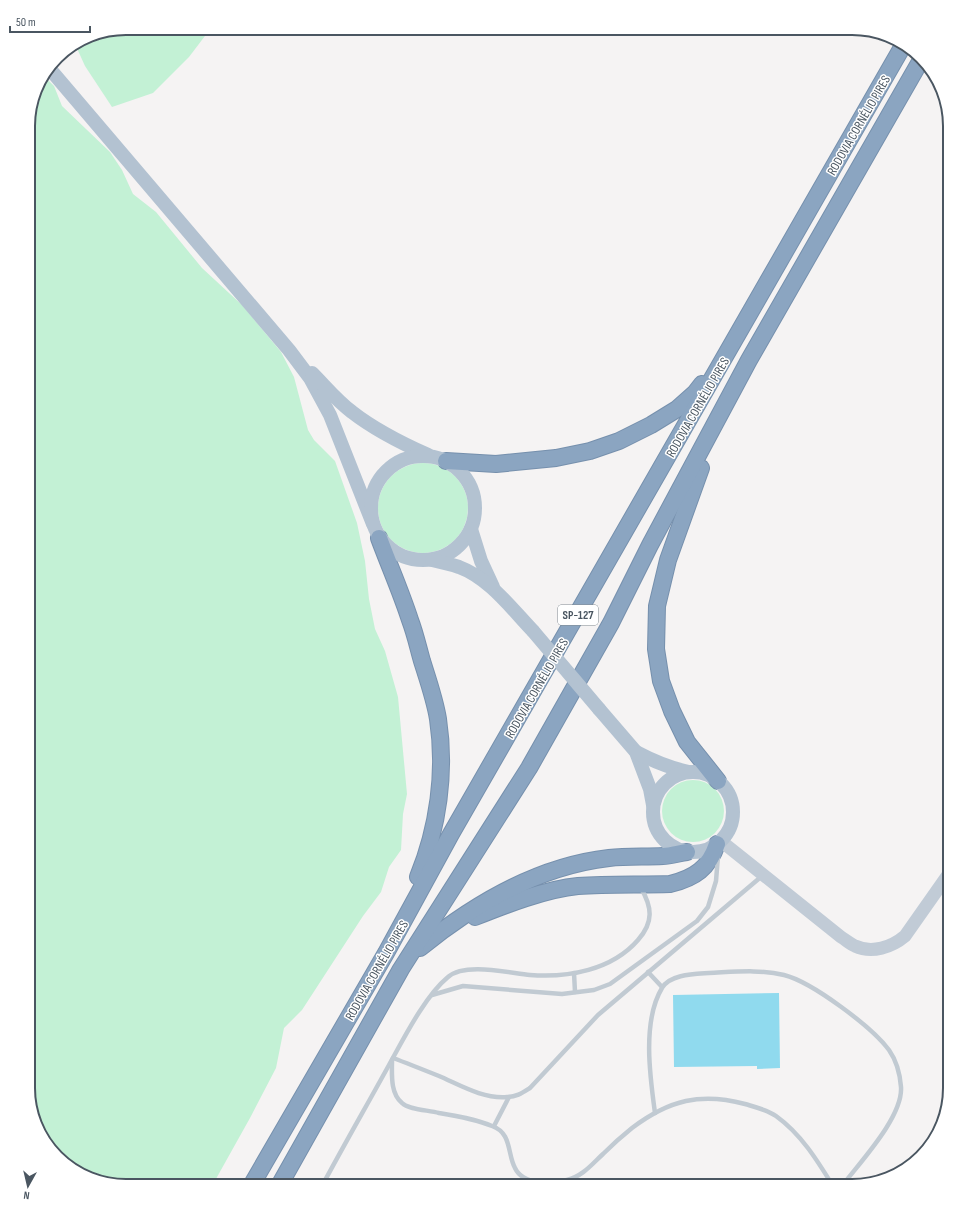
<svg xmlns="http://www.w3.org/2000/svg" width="978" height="1214" viewBox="0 0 978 1214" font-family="'Sofia Sans Condensed',sans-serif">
<rect width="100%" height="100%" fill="#f5f3f3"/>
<g fill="#c3f1d5">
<path d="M126 28H211L189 57 153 93 112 107 85 66 75 44 89 35Z"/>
<path d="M44 76 54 86 62 106 110 152 122 170 133 194 156 212 202 268 242 305 281 352 294 377 308 430 314 440 335 461 357 523 365 561 369 599 375 629 385 651 398 697 407 794 403 814 401 850 389 867 381 892 363 916 302 1010 284 1028 276 1068 250 1118 212 1186H126L82 1176 45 1143 28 1088V119L38 83Z"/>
<circle cx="423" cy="508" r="45"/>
<circle cx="693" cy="811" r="31"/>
</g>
<path fill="#90daee" d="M779 993 780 1068 757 1069V1066L674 1067 673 995Z"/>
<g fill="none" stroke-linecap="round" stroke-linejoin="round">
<g stroke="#7690ad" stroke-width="18">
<g id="highway">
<path d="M446 461 496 464 556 458 590 451 619 441 651 425 677 409 695 393 702 384"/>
<path d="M701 468 668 560 657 606 656 649 661 681 672 711 687 742 718 781"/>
<path d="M379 538C389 565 401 592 410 620 415 633 418 647 422 661 428 680 435 700 438 719 446 772 438 828 418 877"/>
<path d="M475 917C505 905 546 889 578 886 609 884 640 885 670 884 695 878 709 868 717 844"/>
<path d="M420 948C474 904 538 866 609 858 627 856 645 857 663 856 671 856 679 853 687 852"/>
<path d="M251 1186 386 953 451 834 904 44"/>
<path d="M279 1186 401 969 529 768 611 623 650 545 749 360 921 60"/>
</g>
</g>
<g stroke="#c1cad2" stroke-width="4.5">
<path d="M648 972 662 987"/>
<path d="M574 973 575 992"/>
<path d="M432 995 463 986 562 994 594 990 610 984 697 921 708 907 716 881 718 856"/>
<path d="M393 1058C409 1064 424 1070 439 1076 460 1085 483 1099 507 1097 516 1097 522 1093 530 1088L598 1015 762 876"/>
<path d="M392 1060C392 1074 390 1093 402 1103 409 1110 429 1110 439 1113 457 1116 475 1119 492 1126 512 1133 507 1153 515 1168 523 1185 552 1185 567 1180 583 1176 592 1164 603 1154 612 1145 622 1136 632 1128 669 1100 701 1092 745 1104 755 1107 768 1110 776 1116 801 1134 817 1160 833 1186"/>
<path d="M655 1113C650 1077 642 1021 662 988 670 974 695 974 709 973 733 972 760 969 784 975 812 982 872 1027 889 1050 896 1060 900 1074 901 1087 903 1117 860 1162 842 1186"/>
<path d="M494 1126 509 1097"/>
<path d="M322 1186C344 1145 367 1105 389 1065 404 1038 425 996 448 977 465 962 509 973 530 975 568 978 612 970 638 940 654 922 652 907 641 888"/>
</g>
<path stroke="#c1cbd6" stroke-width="13" d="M721 841 841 937C846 940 850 944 855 946 872 954 892 947 905 936L950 872"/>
<g stroke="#b3c2d1" stroke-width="14">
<path d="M49 68 289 350 310 378 330 415 373 524"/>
<path d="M312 373C325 386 337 401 352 412 375 430 401 443 428 455"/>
<circle cx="423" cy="508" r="52"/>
<path d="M471 529 481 561 493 587"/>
<path d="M432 560C441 562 450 564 459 567 489 578 511 608 533 631"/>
<path d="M599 709 636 752 650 789 653 805"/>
<path d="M636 752C653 761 669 768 689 772"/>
<circle cx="693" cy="812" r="40"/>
</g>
<use href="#highway" stroke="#8ba5c1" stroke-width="16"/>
<path stroke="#b3c2d1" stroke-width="14" d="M533 631 599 709"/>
</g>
<g text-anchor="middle" stroke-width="3" stroke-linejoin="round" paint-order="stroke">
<rect fill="#fff" stroke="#808990" stroke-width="1" x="558" y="605" width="40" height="20" rx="3"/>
<g font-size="12" font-weight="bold" fill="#4a5661">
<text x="578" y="619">SP-127</text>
</g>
<g font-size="13" fill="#4a5661" stroke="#fff">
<text transform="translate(858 125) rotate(-60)" y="5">RODOVIA CORNÉLIO PIRES</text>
<text transform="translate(697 407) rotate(-60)" y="5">RODOVIA CORNÉLIO PIRES</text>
<text transform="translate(536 688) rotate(-60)" y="5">RODOVIA CORNÉLIO PIRES</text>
<text transform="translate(376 970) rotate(-60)" y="5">RODOVIA CORNÉLIO PIRES</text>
</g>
</g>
<path d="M0 0H978V1214H0ZM126 35H852A91 91 0 0 1 943 126V1088A91 91 0 0 1 852 1179H126A91 91 0 0 1 35 1088V126A91 91 0 0 1 126 35Z" fill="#fff" fill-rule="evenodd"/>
<path fill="none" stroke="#4a5661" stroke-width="2" d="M126 35H852A91 91 0 0 1 943 126V1088A91 91 0 0 1 852 1179H126A91 91 0 0 1 35 1088V126A91 91 0 0 1 126 35Z"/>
<g transform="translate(28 1186) rotate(188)" stroke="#ffffff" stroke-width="3" paint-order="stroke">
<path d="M0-3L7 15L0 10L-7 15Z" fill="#4a5661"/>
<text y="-6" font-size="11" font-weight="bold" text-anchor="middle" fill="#4a5661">N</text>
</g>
<path d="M10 26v6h80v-6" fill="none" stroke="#4a5661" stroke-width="2"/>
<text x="16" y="26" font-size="12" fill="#4a5661" stroke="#ffffff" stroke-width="3" paint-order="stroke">50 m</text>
</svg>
